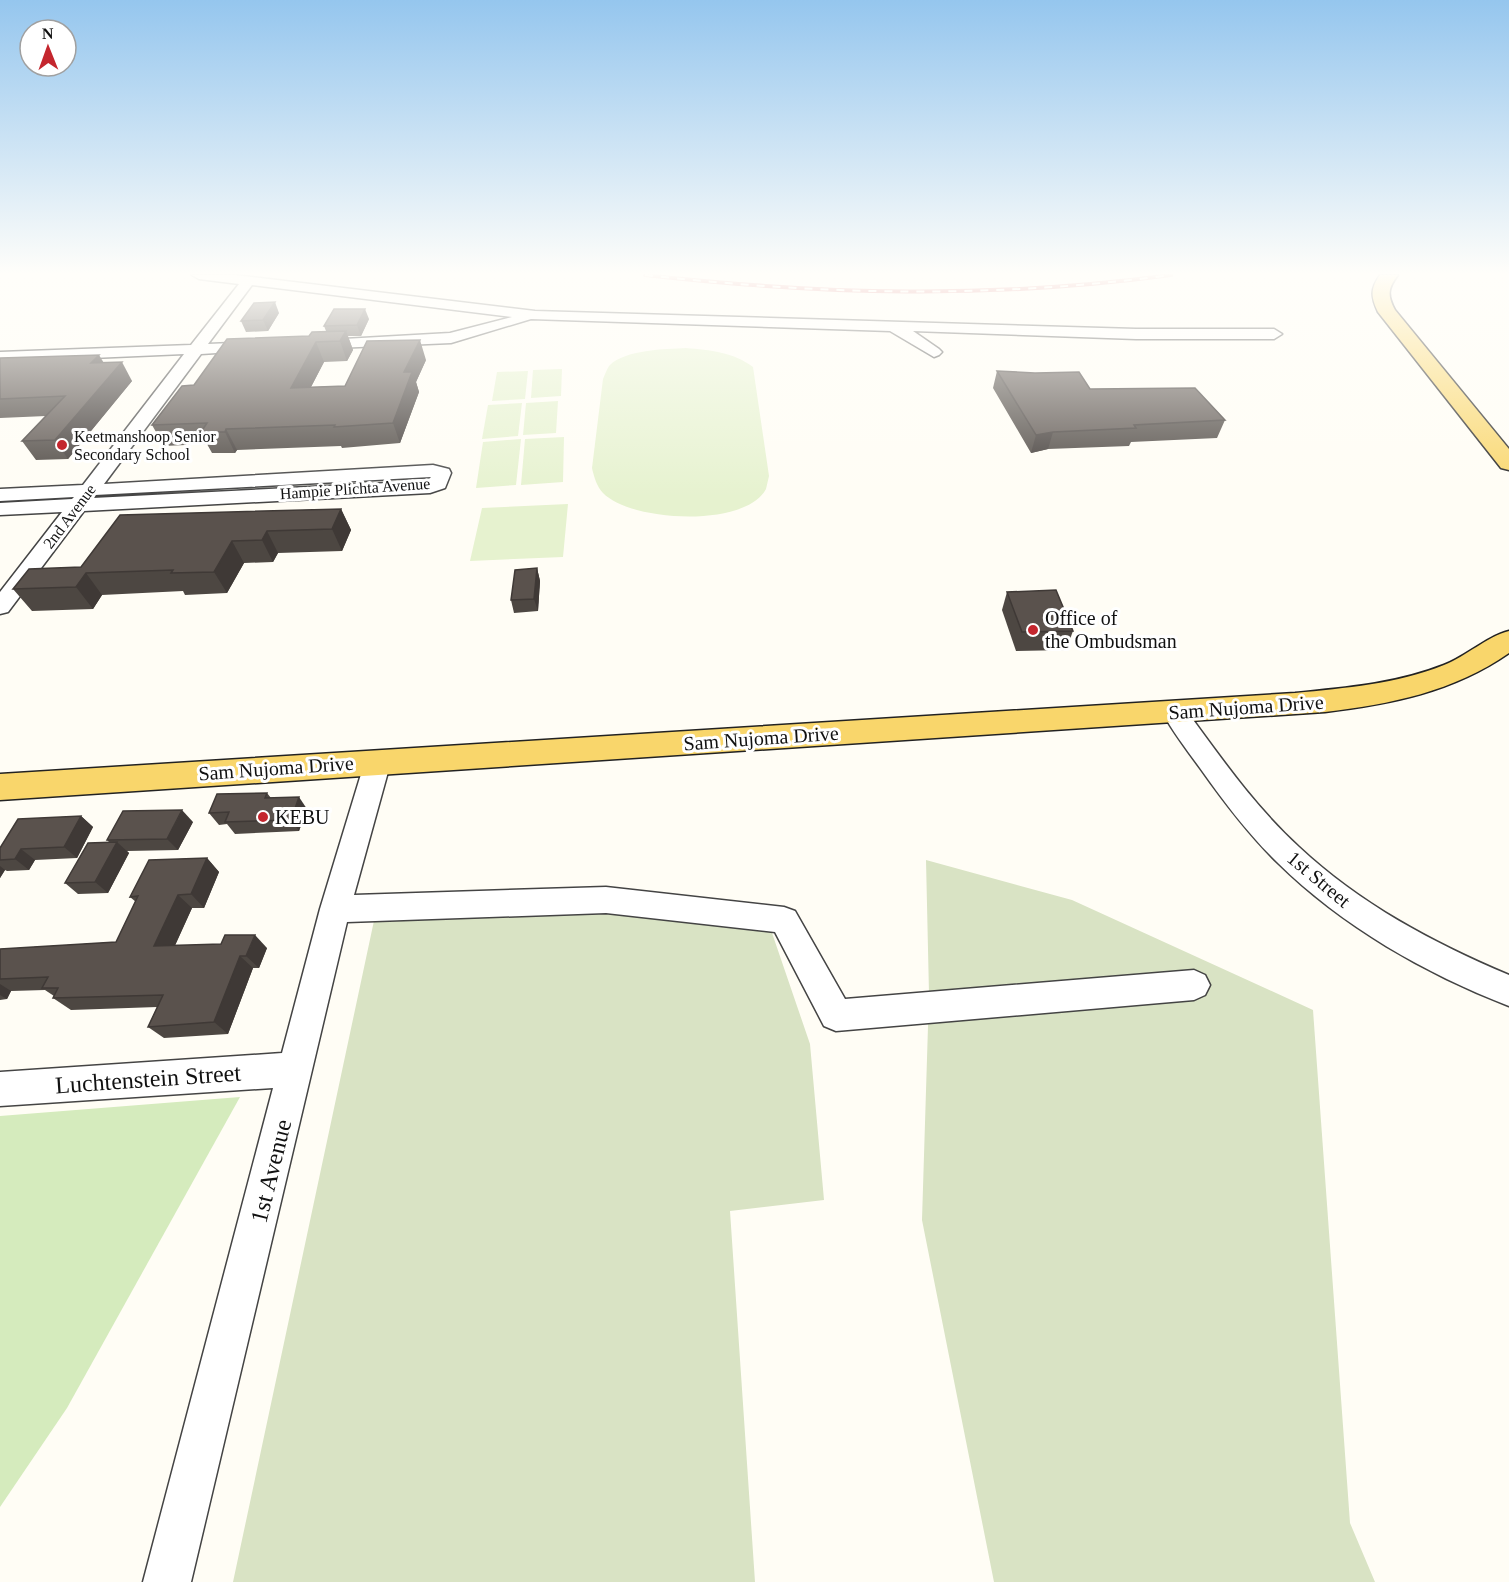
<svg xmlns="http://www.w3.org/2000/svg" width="1509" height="1582" viewBox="0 0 1509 1582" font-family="'Times New Roman',serif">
<rect width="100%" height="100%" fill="#fffdf5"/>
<path fill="#d5ebbd" d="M240 1097 67 1408 0 1507V1116Z"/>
<g fill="#d9e3c4">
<path d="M926 860 1072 900 1313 1010 1350 1523 1375 1582H994L922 1220 929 994Z"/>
<path d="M621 908 771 930 810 1044 824 1200 730 1211 755 1582H233L375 916Z"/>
</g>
<g fill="#e6f2cf">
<path d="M686 348C710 350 733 352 753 367L769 476C768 480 767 485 766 489 746 528 631 522 603 493 597 487 594 477 592 468L603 379C605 375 607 368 610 365 625 350 665 349 686 348Z"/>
<path d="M562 369 561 396 531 398 533 370Z"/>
<path d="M528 371 525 399 492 401 497 372Z"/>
<path d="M558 401 556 433 523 435 526 403Z"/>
<path d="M522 403 518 436 482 439 488 405Z"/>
<path d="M564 437 563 482 521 485 525 439Z"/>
<path d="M521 439 516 485 476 488 483 442Z"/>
<path d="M568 504 563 557 470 561 482 508Z"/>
</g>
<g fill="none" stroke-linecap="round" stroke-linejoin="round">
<g stroke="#444" stroke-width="3">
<g id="minor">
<path d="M192 275H235L535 311 1136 329H1274L1282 334 1274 339H1136L913 331 939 349 942 352 939 355 934 357 890 331 531 319 451 343 313 349 305 344 308 341 450 333 512 317 252 285 208 344 257 342 265 347 262 350 201 354 104 484 433 465 449 469 451 473 445 488 430 493 84 511 8 612 0 614V592L62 512 0 515V503L72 499 74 497 0 501V489L83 485 184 354 0 362V352L191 345 239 284 199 279ZM431 477 427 481 93 498 95 495Z"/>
<path d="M1174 703 1183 706C1219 755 1254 806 1299 847 1360 904 1433 943 1509 975V1006C1426 974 1342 926 1278 863 1249 835 1224 802 1200 768 1187 750 1173 732 1162 712L1165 706Z"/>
<path d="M378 751 387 754 391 761 354 895 606 887 784 907 795 911 845 999 1194 970 1205 975 1210 985 1205 995 1194 1000 836 1031 824 1026 775 932 606 913 347 922 191 1582H143L273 1088 0 1106V1072L282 1053 320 909 365 761 369 754Z"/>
</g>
</g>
<g stroke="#222" stroke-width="3">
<g id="major">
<path d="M1380 275H1398C1388 288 1387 295 1395 310L1509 449V470L1501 468 1378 312C1371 297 1370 289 1380 275Z"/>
<path d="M1509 631V653C1453 692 1391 704 1325 712L0 800V774L1295 693C1346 688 1396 684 1444 665 1467 656 1486 637 1509 631Z"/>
</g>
</g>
<use href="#minor" fill="#fff" fill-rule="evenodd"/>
<use href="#major" fill="#f9d66b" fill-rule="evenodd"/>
<g stroke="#c4262e" stroke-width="4">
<path id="rail" d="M645 275C824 295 992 299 1171 275"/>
</g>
<use href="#rail" stroke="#fff" stroke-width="2" stroke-dasharray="8" stroke-linecap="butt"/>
</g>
<g fill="#4d4742">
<path d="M279 313 268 331 246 332 241 321Z"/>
<path d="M369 319 361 336H348L353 350 347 361 324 362 311 387 345 386 426 360 416 382 419 392 400 443 342 448 341 446 237 450 235 453H212L207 444 164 446 152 425 194 385 309 336 326 331 324 326Z"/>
<path d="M0 358 103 363 132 381 68 459 36 460 22 441 46 416 0 418Z"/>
<path d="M997 371 1090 389 1225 420 1217 438 1131 442 1129 446 1048 449 1031 453 993 388Z"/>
<path d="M341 509 351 530 342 551 278 553 273 562 244 563 227 593 185 595 183 591 102 595 93 609 32 611 13 589 81 567Z"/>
<path d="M537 568 540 581 538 611 514 613 511 600Z"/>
<path d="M1007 592 1073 631 1066 650 1016 651 1002 610Z"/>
<path d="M267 793 271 798 307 809 299 831 235 834 227 824 219 825 209 813Z"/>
<path d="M81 816 93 827 77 858 35 860 29 870 7 871 5 870 0 878V848Z"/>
<path d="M193 822 178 850 127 851 129 853 108 893 78 894 65 883 109 842 107 840Z"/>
<path d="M207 858 219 872 204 908H192L175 945 267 948 259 968H253L228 1034 164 1038 148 1027 157 1007 71 1010 53 998 54 996 45 990 11 991 7 999 0 1000V949L116 942 136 902 130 897Z"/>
</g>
<g fill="#3f3936">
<path d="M275 302 279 313 268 331 263 320Z"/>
<path d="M365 309 369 319 361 336 357 325Z"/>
<path d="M346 331 353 350 347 361 340 341Z"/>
<path d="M420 340 426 360 416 382 419 392 400 443 393 423 404 372Z"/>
<path d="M316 342 324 362 300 408 291 388Z"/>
<path d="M99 355 110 373 91 363Z"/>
<path d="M122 362 132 381 68 459 55 440Z"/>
<path d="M226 429 237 450 235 453 225 432Z"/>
<path d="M1053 432 1048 449 1031 453 1036 435Z"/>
<path d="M341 509 351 530 342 551 332 529Z"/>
<path d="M267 531 278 553 273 562 262 540Z"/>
<path d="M232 541 244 563 227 593 214 572Z"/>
<path d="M537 568 540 581 538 611 534 599Z"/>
<path d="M86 573 102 595 93 609 76 587Z"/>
<path d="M299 797 307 809 299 831 291 820Z"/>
<path d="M182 810 193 822 178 850 167 839Z"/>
<path d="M81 816 93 827 77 858 64 847Z"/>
<path d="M117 842 129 853 108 893 95 882Z"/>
<path d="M21 849 35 860 29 870 15 859Z"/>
<path d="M207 858 219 872 204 908 191 894Z"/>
<path d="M0 866 5 870 0 878Z"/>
<path d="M178 895 192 908 169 959 154 946Z"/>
<path d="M255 935 267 948 259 968 246 956Z"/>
<path d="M240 956 253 968 228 1034 214 1022Z"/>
<path d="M0 984 11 991 7 999 0 995Z"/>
</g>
<g fill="#5a524d" stroke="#3f3936" stroke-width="1.5">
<path d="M275 302 263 320 241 321 254 303Z"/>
<path d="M334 309H365L357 325 324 326Z"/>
<path d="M346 331 340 341 316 342 291 388 345 386 367 341 420 340 404 372H412L393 423 334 427 335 425 226 429 225 432H201L207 423 152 425 182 386 194 385 227 339 309 336 312 332Z"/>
<path d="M99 355 91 363 122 362 55 440 22 441 65 396 0 399V358Z"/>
<path d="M997 371 1035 373 1079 372 1090 389 1195 388 1225 420 1134 425 1136 428 1053 432 1036 435Z"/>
<path d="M341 509 332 529 267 531 262 540 232 541 214 572 171 573 173 570 86 573 76 587 13 589 29 569 81 567 120 515Z"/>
<path d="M537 568 534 599 511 600 515 570Z"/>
<path d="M1056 590 1073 631 1022 632 1007 592Z"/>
<path d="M267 793 265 798 299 797 291 820 225 822 229 812 209 813 217 794Z"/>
<path d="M182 810 167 839 107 840 123 811Z"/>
<path d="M81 816 64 847 21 849 15 859 0 860V848L18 819Z"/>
<path d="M117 842 95 882 65 883 88 843Z"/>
<path d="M207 858 191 894 178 895 154 946 221 944 225 935H255L246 956H240L214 1022 148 1027 163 995 53 998 58 988H42L48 977 0 979V949L116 942 138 896 130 897 149 860Z"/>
</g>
<linearGradient id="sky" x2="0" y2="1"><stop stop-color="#95c6ee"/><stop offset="0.55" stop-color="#fffefa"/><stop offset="1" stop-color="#fffefa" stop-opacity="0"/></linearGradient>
<rect width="1509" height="497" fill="url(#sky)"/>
<g fill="#c4262e" stroke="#fff" stroke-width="2">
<circle cx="62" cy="445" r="6"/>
<circle cx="1033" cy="630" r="6"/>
<circle cx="263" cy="817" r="6"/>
</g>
<g text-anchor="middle" stroke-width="6" stroke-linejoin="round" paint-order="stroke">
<g font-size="16" fill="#111" stroke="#fff" text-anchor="start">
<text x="74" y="442">Keetmanshoop Senior<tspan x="74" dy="18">Secondary School</tspan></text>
</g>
<g font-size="16" fill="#111" stroke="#fff">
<text transform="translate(355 488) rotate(-4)" y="6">Hampie Plichta Avenue</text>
<text transform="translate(69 516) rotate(-53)" y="6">2nd Avenue</text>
</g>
<g font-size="20" fill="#111" stroke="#fff" text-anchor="start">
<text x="1045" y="625">Office of<tspan x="1045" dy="23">the Ombudsman</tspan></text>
<text x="275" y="824">KEBU</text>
</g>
<g font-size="20" fill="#111" stroke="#fff">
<text transform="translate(1246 707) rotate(-4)" y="7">Sam Nujoma Drive</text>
<text transform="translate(761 738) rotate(-4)" y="7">Sam Nujoma Drive</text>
<text transform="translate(276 768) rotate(-4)" y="7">Sam Nujoma Drive</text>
<text transform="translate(1319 879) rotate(40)" y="7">1st Street</text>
</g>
<g font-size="24" fill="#111" stroke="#fff">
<text transform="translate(148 1079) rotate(-4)" y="8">Luchtenstein Street</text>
<text transform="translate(271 1171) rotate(-76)" y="8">1st Avenue</text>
</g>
</g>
<g transform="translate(48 48) rotate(359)"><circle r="28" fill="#ffffff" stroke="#a0a0a0" stroke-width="1.5"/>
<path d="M0-4.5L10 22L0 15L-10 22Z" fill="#c4262e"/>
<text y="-9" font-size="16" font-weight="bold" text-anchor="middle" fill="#111111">N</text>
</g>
</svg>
